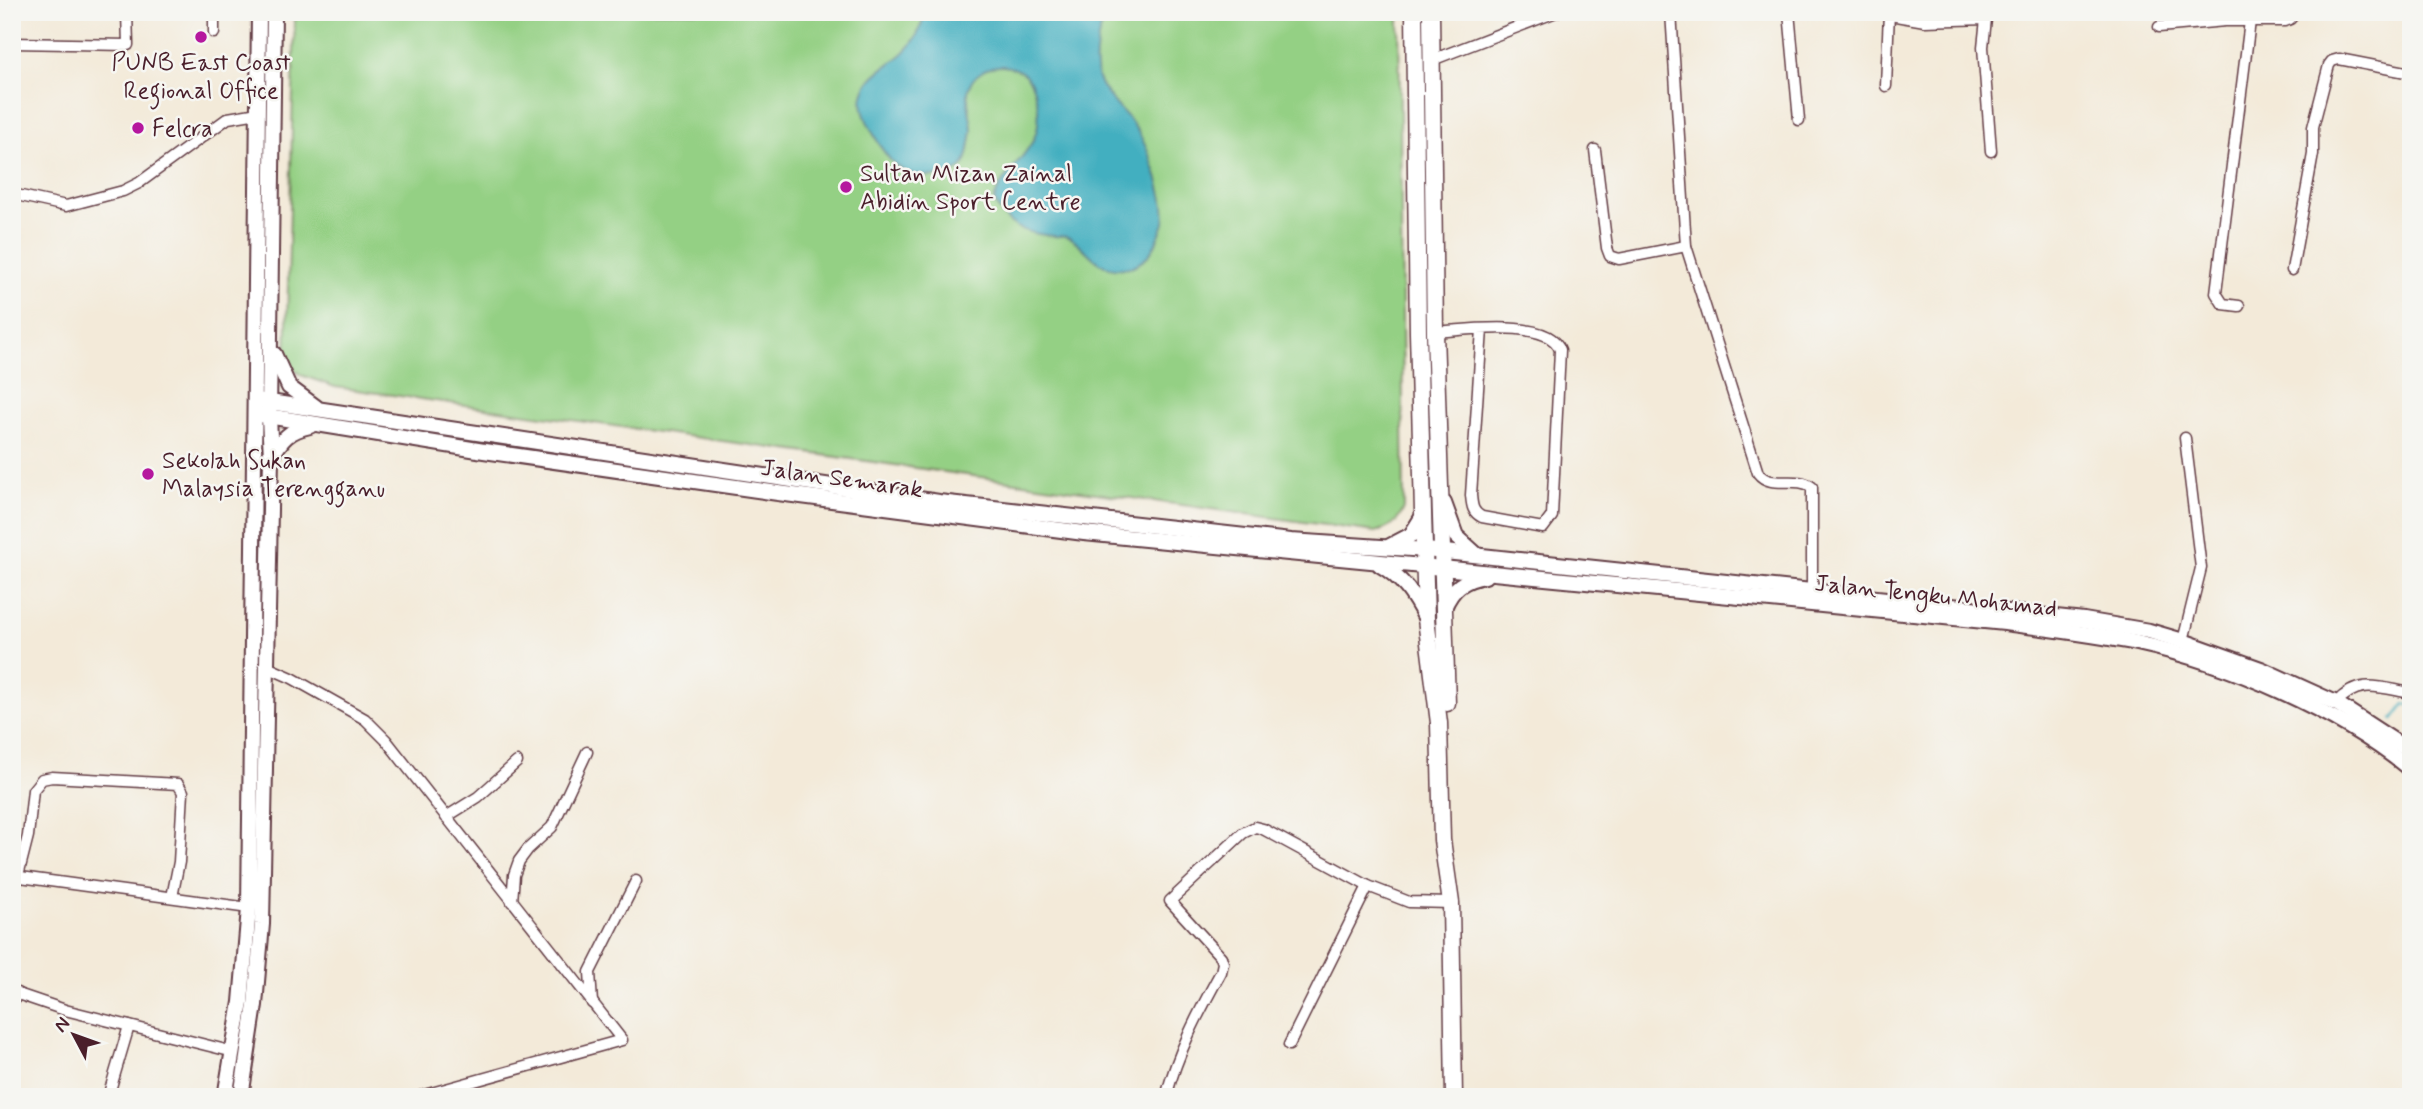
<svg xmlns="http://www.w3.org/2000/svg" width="2423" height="1109" viewBox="0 0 2423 1109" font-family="Mynerve,sans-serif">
<rect width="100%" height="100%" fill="#f6f6f2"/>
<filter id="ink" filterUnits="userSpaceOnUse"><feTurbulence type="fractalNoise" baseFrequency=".0143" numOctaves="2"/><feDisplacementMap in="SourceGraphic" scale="14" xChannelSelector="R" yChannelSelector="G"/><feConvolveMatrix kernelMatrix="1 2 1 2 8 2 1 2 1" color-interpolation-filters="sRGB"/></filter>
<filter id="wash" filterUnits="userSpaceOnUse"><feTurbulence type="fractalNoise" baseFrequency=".00686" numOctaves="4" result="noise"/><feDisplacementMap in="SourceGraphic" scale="28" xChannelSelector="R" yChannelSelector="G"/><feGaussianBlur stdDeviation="1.57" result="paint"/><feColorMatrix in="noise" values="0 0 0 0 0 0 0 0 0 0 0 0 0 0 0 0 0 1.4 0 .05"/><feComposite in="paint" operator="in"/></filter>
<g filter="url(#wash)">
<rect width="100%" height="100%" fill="#f3ead9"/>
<path fill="#94d084" stroke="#6f7858" stroke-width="2" d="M295 12H1399L1404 508C1398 523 1391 528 1375 532L335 387 301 375 286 363Z"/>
<path fill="#43afc0" stroke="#466776" stroke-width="2" d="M925 12H1105C1099 29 1091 63 1099 81 1106 97 1121 108 1132 123 1147 142 1168 199 1164 223 1162 230 1158 237 1156 243 1150 257 1138 267 1124 268 1093 272 1086 242 1065 236 1061 235 1057 237 1054 236 1025 234 1006 227 994 200 1006 161 1047 151 1037 102 1035 95 1034 87 1030 81 1026 74 1017 68 1009 67 1000 65 991 66 983 71 959 85 970 107 972 128 972 135 970 142 969 149 968 155 966 164 961 168 954 172 943 175 935 176 900 179 886 159 872 131 866 120 860 108 863 95 870 69 896 65 910 46 918 37 922 24 925 12Z"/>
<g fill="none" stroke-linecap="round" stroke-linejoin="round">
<path stroke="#43afc0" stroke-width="2.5" d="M2393 720 2405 704H2411"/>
</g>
</g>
<g filter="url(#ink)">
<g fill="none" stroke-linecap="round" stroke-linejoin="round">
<g stroke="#633d45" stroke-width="13">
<g id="street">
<path d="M1671 12 1686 246 1758 473C1771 490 1796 475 1812 487V591"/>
<path d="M1789 12 1799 120"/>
<path d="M1890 15 1925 21 1986 19 1983 47 1991 151"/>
<path d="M2159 27 2225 21H2285L2290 19 2296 12"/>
<path d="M214 33V12"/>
<path d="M12 43 128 45 127 12"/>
<path d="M1432 60 1556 12"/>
<path d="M1886 86 1889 12"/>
<path d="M1595 150 1607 248 1610 256 1619 259 1686 246"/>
<path d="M12 194 66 206 123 191 139 183 228 118 258 113"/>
<path d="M2292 270 2313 154V127L2329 65 2332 61 2339 59 2411 73"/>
<path d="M2239 306 2223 304 2216 293 2250 21"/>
<path d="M1432 332C1460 331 1550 317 1560 350L1552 516 1543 528 1482 517C1472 512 1472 505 1471 495L1482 329"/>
<path d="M2183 641 2201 568 2185 438"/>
<path d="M267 667 292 678 365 719 386 740 622 1040 417 1097"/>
<path d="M2336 703C2359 677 2381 688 2411 693"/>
<path d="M446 817 478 797 517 762"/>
<path d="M13 876 249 908"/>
<path d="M12 899 28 836 33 790 42 779 52 777 178 784 183 792 179 862 172 897"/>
<path d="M512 902 514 875 519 861 528 849 552 827 587 752"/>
<path d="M12 992 65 1010 234 1052"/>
<path d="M592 1003 590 972 636 881"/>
<path d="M12 1004 17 993"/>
<path d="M1289 1045 1368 886"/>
<path d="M108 1097 129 1026"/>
<path d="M1166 1097C1178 1051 1199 1012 1221 972L1223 963 1221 957 1170 901 1243 833 1255 827 1263 829 1368 886 1409 902 1451 903"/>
</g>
</g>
<g stroke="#633d45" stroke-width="18">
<g id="secondary">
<path d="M274 354 289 387 316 407"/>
<path d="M256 400 939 502 1291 541 1426 550 2084 620 2149 631 2183 641 2261 669 2336 703 2411 752"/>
<path d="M255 414 484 451 778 493 1084 533 2005 623C2049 629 2093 634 2137 643 2229 663 2338 710 2411 770"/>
<path d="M271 457C282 439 289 430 310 426"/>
<path d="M1444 503 1456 536 1477 555"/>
<path d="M1390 546 1411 535 1424 514"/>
<path d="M1380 565C1403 578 1414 596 1426 619"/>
<path d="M1444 608C1452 588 1464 579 1485 576"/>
<path d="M225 1097 241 1002 249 908 259 12"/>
<path d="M241 1097 255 1005 262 924 271 457 269 417 274 12"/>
</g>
</g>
<g stroke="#633d45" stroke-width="19">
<g id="primary">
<path d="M1414 12 1418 333 1426 619 1439 723 1442 840 1451 903 1454 1097"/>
<path d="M1431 12 1435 332 1447 703"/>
</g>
</g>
<use href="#street" stroke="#fff" stroke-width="10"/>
<use href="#secondary" stroke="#fff" stroke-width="14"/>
<use href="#primary" stroke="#fff" stroke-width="16"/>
</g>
</g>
<g fill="#b5179e" stroke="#f6f6f2" stroke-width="2.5">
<circle cx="201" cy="37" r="7"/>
<circle cx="138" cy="128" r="7"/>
<circle cx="846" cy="187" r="7"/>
<circle cx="148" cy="474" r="7"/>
</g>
<g text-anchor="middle" stroke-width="5" stroke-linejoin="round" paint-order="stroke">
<g font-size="24" fill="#4a1f2b" stroke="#f6f6f2" text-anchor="start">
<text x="201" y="70" text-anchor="middle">PUNB East Coast<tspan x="201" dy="28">Regional Office</tspan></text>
<text x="152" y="136">Felcra</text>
<text x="860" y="181">Sultan Mizan Zainal<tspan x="860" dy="28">Abidin Sport Centre</tspan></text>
<text x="162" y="468">Sekolah Sukan<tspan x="162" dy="28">Malaysia Terengganu</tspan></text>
</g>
<g font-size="24" fill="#4a1f2b" stroke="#f6f6f2">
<text transform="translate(842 478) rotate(8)" y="8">Jalan Semarak</text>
<text transform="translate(1936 595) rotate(6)" y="8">Jalan Tengku Mohamad</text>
</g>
</g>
<rect width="2423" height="1109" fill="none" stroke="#f6f6f2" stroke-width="42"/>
<g transform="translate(74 1035) rotate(311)" stroke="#f6f6f2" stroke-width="5" paint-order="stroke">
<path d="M0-5L12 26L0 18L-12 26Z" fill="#4a1f2b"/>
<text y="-10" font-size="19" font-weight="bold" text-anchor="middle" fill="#4a1f2b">N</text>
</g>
</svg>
